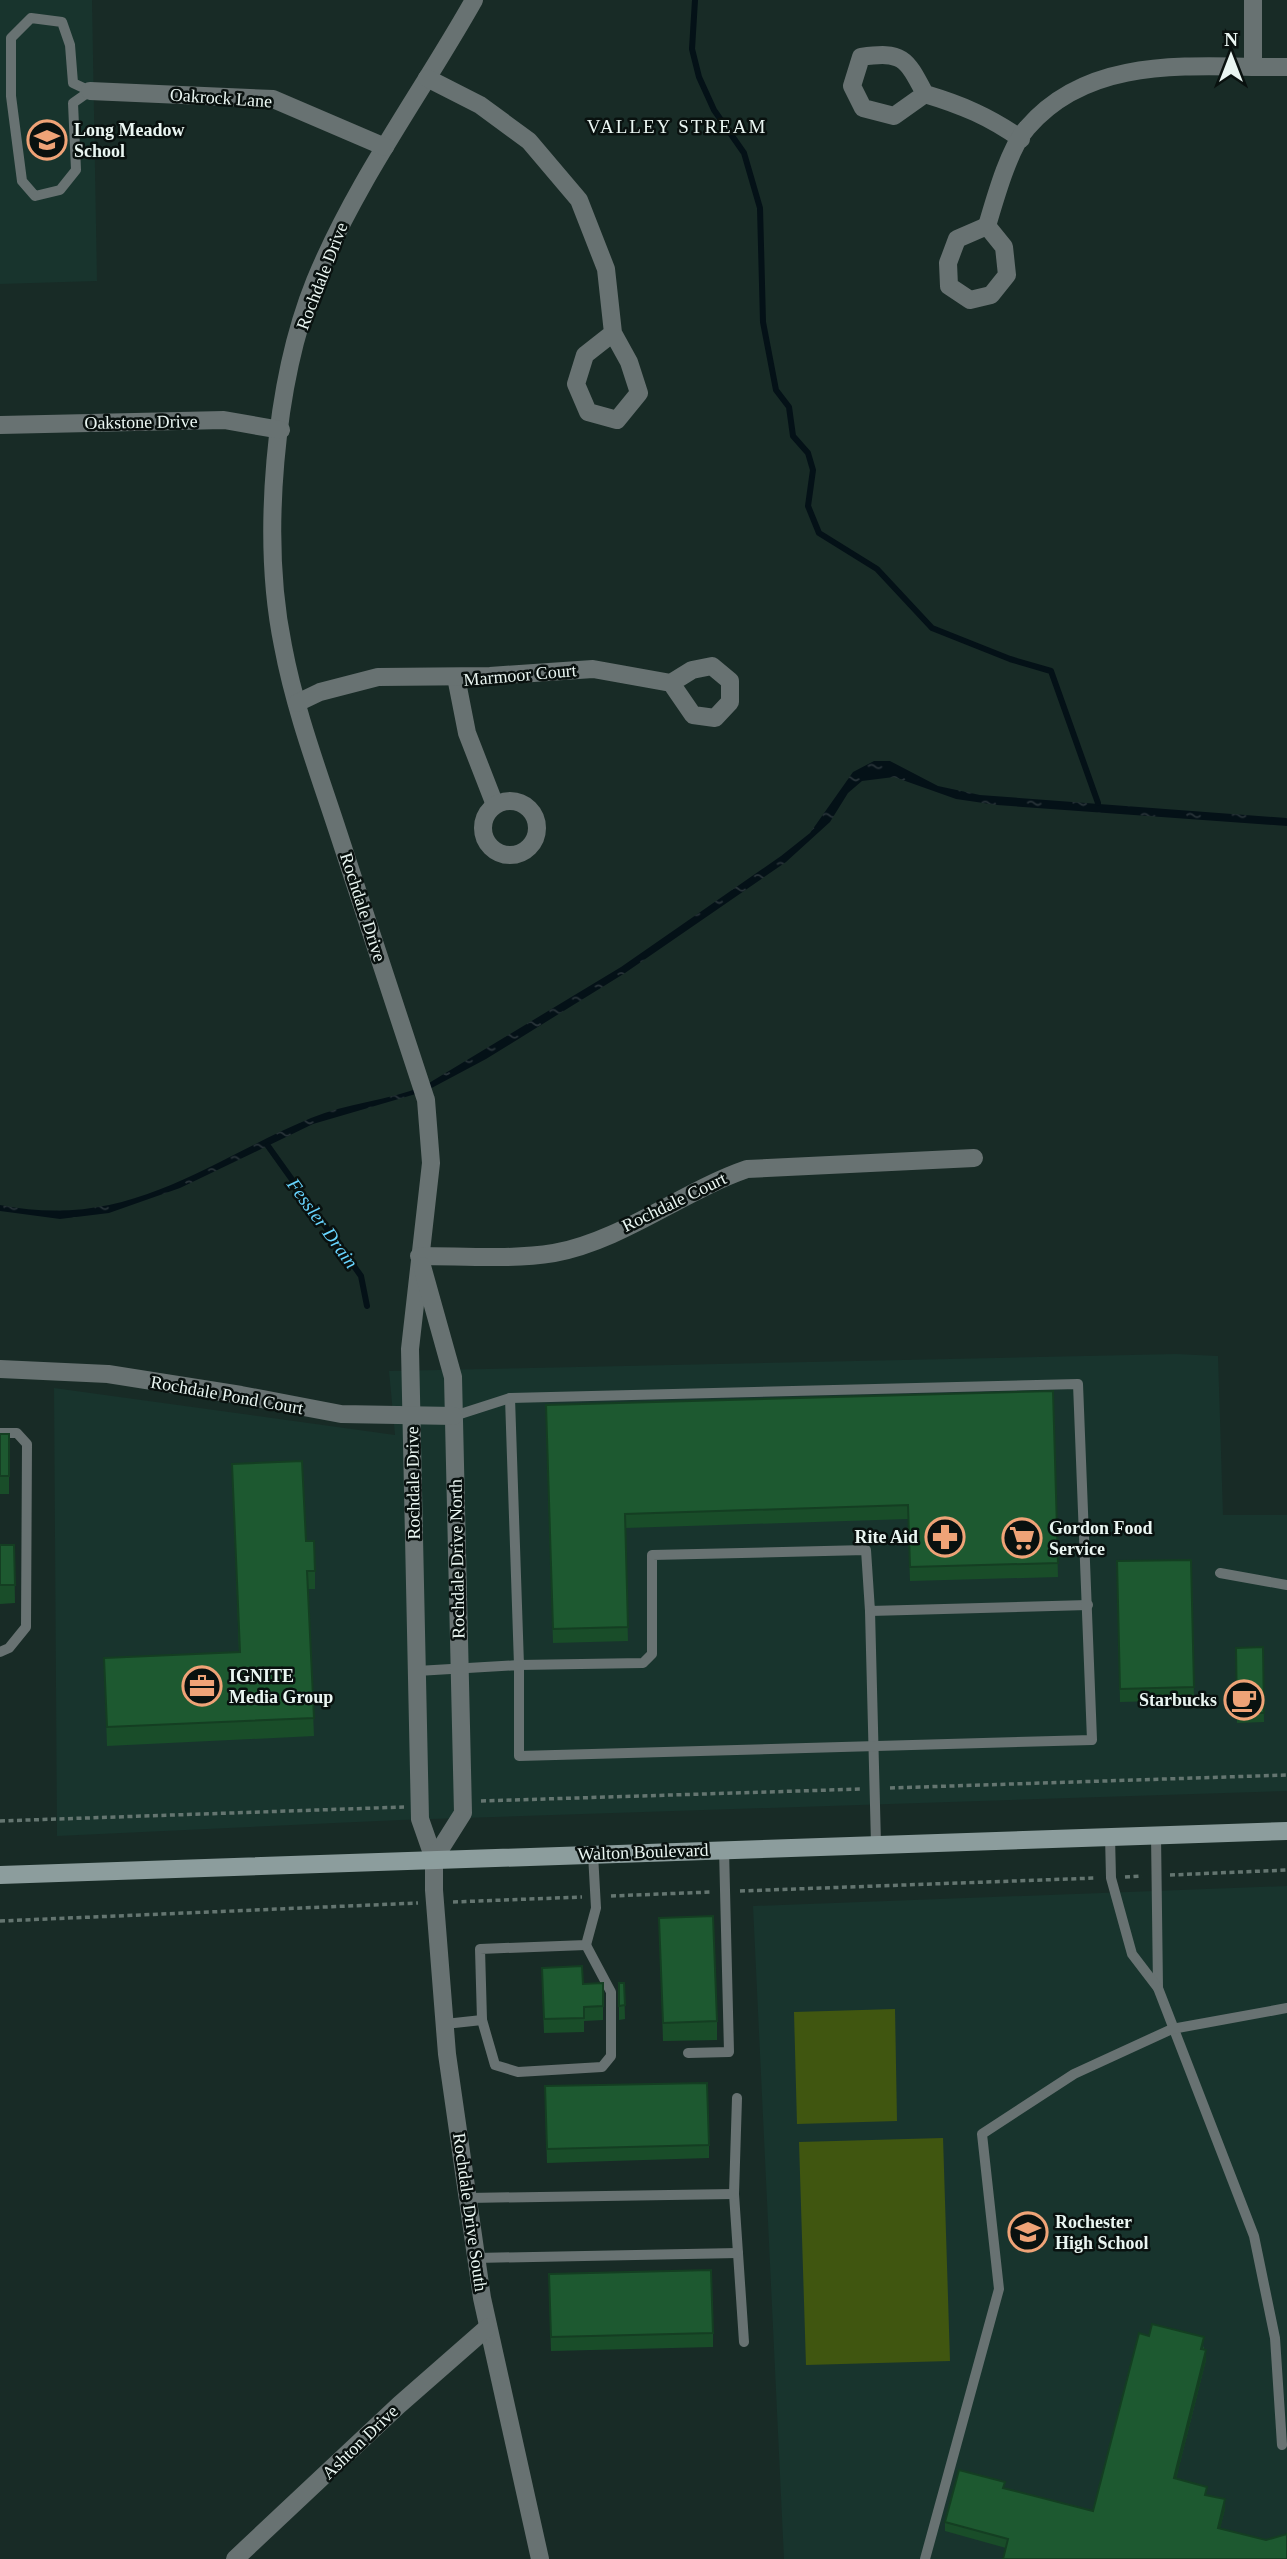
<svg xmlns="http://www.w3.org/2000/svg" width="1287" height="2559" viewBox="0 0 1287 2559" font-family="'Times New Roman',serif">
<defs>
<pattern id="water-ripples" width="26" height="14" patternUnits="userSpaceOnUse" patternTransform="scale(1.75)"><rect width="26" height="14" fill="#041117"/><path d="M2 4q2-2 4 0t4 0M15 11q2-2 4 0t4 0" fill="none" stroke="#293439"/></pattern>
</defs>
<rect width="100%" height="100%" fill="#182b26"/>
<g fill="#18342d">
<path d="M0 0H92L97 281 0 284Z"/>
<path d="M1176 1354 1218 1356 1223 1515H1287V1791L400 1820 57 1836 54 1388 395 1435 389 1371Z"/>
<path d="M1287 1886V2559H784L753 1906Z"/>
</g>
<g fill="#405610">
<path d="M895 2009 897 2121 797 2124 794 2012Z"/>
<path d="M943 2138 950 2361 806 2365 799 2142Z"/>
</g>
<path fill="url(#water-ripples)" d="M874 761H890L938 786 980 795 1287 818V826L997 805 956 799 894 777 862 781 848 793 830 822 786 862 625 973 486 1059 426 1091 313 1124 180 1188 109 1213 60 1219 0 1211V1205C128 1230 200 1165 311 1118 347 1103 387 1101 424 1086L621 967 781 856 810 833 853 772Z"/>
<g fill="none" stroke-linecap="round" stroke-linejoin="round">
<g stroke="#041117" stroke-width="6">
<path d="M695 0 692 49 699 77 714 110 744 153 760 208 763 322 776 390 789 407 793 436 808 453 813 470 808 506 819 533 877 569 932 628 1010 659 1051 671 1098 803"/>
<path d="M268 1146 361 1276 367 1306"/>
</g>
<g stroke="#647570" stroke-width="3.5" stroke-dasharray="5 3.5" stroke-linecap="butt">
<path d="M890 1788 1287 1775"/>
<path d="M481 1801 862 1789"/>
<path d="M0 1821 404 1807"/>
<path d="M1170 1875 1287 1870"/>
<path d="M1125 1877 1142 1876"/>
<path d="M740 1891 1096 1878"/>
<path d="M611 1896 711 1892"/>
<path d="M453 1902 582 1897"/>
<path d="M0 1921 418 1903"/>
</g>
<g stroke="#687272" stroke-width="10">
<path d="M31 18 62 22 70 45 73 83 90 91 73 103 76 170 60 190 35 196 22 181 11 96V38Z"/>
<path d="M510 1398 519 1665 643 1663 652 1654V1555L866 1550 870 1611 1088 1605"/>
<path d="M0 1433H17L27 1444 26 1627 9 1648 0 1652"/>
<path d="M1220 1573 1287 1585"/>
<path d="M870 1611 876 1844"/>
<path d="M417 1671 519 1665V1756L1092 1740 1078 1384 510 1398 454 1416"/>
<path d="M1156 1835 1158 1988"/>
<path d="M1110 1836 1111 1878 1132 1954 1158 1988 1254 2236 1275 2338 1282 2445"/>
<path d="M482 2020 495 2065 518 2072 602 2067 611 2056V1992L586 1945"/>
<path d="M445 2024 482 2020 480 1949 586 1945 596 1908 593 1854"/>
<path d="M688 2053 729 2052 724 1849"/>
<path d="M737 2098 734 2194 744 2342"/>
<path d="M468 2198 734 2194"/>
<path d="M476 2258 738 2253"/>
<path d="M925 2559 999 2289 982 2134 1074 2074 1172 2029 1287 2008"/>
</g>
<g stroke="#687272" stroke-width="18">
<path d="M474 0C421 94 356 181 315 281 274 383 261 539 283 646 295 710 318 771 338 832 368 922 397 1011 426 1100L431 1163 410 1349 420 1819 434 1859V1890L447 2054 482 2298 540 2559"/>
<path d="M1253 0V67"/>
<path d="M427 78 480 105 529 141 579 200 606 269 613 333 629 362 639 393 617 420 588 412 576 384 585 355 613 333"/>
<path d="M90 91 273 99 385 147"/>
<path d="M925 94 894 116 863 108 852 86 861 57C903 51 906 58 925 94 962 105 990 117 1021 139"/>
<path d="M987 226C995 199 1009 148 1027 128 1092 52 1197 68 1287 67"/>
<path d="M987 226 1004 247 1007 275 991 295 970 300 949 286 948 263 957 239Z"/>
<path d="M0 425 224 420 281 430"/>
<path d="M456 677 467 733 495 805"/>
<path d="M297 703 320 692 378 677 490 676 593 669 671 683 692 670 712 666 730 681V702L715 718 693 715 671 683"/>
<circle cx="510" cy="828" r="27"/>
<path d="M419 1256C463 1256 511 1260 554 1253 621 1241 683 1191 747 1169L974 1158"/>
<path d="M422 1266 453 1377 463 1813 434 1859"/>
<path d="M0 1369 108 1374 241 1395 341 1414 454 1416"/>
<path d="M235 2559 399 2405 488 2327"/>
</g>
<path stroke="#8c9d9d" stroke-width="18" d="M0 1875 1287 1831"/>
</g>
<g fill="#194d29">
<path d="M1053 1391 1058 1577 910 1581 908 1519 625 1528 628 1641 553 1643 546 1419Z"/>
<rect x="0" y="1434" width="9" height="60"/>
<path d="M232 1464 306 1541 315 1571V1589H308L314 1736 107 1746 104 1658 239 1652Z"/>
<path d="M0 1545H14L15 1603 0 1604Z"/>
<path d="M1191 1560 1194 1700 1120 1702 1117 1561Z"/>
<path d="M1263 1647 1264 1722 1237 1723 1236 1648Z"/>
<path d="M659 1918 717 2021V2040L663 2041Z"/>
<path d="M542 1982 583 1984 603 1983V2020L584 2021V2032L544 2033Z"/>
<path d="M619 1983H624L625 2019 619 2020Z"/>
<path d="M545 2100 709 2145V2158L547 2163Z"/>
<path d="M549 2288 713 2333V2347L551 2351Z"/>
<path d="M1204 2346V2350L1206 2360 1176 2479 1207 2495 1225 2509 1220 2528 1287 2559 1006 2548 945 2531V2522L1005 2489 1093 2511Z"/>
</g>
<g fill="#143e22">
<path d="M1206 2350V2360L1174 2487V2478Z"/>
<path d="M1225 2499V2509L1218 2537V2528Z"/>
</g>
<g fill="#1d5930" stroke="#143e22" stroke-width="2">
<path d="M1053 1391 1058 1563 910 1567 908 1505 625 1514 628 1627 553 1629 546 1405Z"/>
<rect x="0" y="1434" width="9" height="42"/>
<path d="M302 1461 306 1541H314L315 1571H307L314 1718 107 1727 104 1658 240 1652 232 1464Z"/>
<path d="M0 1545H14L15 1585H0Z"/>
<path d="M1191 1560 1194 1687 1120 1689 1117 1561Z"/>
<path d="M1263 1647 1264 1713H1237L1236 1648Z"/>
<path d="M713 1916 717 2021 663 2023 659 1918Z"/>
<path d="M582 1966 583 1984 603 1983V2006L584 2007V2018L544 2019 542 1968Z"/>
<path d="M619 1983H624L625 2005 619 2006Z"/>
<path d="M707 2083 709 2145 547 2149 545 2086Z"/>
<path d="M711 2270 713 2333 551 2337 549 2274Z"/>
<path d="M1152 2324 1204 2337 1201 2349 1206 2350 1174 2478 1207 2487 1205 2495 1225 2499 1218 2528 1266 2540 1287 2534V2559H1003L1008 2539 945 2522 959 2470 1005 2482 1003 2488 1093 2511 1139 2333 1149 2336Z"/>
</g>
<defs>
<g id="school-ring" transform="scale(2.0125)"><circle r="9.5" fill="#09110f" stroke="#efa377" stroke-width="1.5"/><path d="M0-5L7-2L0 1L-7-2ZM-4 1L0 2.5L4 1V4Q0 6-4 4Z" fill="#efa377"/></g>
<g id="pharmacy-ring" transform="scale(2.0125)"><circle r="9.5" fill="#09110f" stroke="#efa377" stroke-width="1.5"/><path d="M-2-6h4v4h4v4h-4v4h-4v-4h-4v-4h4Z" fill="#efa377"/></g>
<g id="supermarket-ring" transform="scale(2.0125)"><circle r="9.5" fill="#09110f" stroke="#efa377" stroke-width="1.5"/><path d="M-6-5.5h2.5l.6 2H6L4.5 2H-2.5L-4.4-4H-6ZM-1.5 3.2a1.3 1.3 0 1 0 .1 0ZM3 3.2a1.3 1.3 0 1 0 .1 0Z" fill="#efa377"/></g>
<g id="office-ring" transform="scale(2.0125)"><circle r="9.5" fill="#09110f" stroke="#efa377" stroke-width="1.5"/><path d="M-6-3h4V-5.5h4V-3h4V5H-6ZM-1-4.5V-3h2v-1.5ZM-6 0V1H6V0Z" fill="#efa377"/></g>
<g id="cafe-ring" transform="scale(2.0125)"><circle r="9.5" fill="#09110f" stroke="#efa377" stroke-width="1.5"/><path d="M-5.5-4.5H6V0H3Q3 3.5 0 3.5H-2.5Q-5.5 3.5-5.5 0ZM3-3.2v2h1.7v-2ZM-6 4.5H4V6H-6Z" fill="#efa377"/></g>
</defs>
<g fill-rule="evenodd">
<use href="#school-ring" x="47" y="140"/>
<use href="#pharmacy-ring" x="945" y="1537"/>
<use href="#supermarket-ring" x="1022" y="1538"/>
<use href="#office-ring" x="202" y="1686"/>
<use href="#cafe-ring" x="1244" y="1700"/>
<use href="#school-ring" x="1028" y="2232"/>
</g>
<g text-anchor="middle" stroke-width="5" stroke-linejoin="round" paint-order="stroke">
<g font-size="18" fill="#eaf6f2" stroke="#09110f">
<text transform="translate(221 98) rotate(4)" y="6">Oakrock Lane</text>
<text transform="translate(322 276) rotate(-69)" y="6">Rochdale Drive</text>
<text transform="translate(141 422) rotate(-1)" y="6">Oakstone Drive</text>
<text transform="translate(520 675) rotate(-5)" y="6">Marmoor Court</text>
<text transform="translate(363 907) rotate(72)" y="6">Rochdale Drive</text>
<text transform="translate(674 1202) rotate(-26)" y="6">Rochdale Court</text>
<text transform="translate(227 1395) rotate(10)" y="6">Rochdale Pond Court</text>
<text transform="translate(413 1483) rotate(-91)" y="6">Rochdale Drive</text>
<text transform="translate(457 1559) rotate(-91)" y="6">Rochdale Drive North</text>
<text transform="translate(643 1852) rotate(-2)" y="6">Walton Boulevard</text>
<text transform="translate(470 2212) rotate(82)" y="6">Rochdale Drive South</text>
<text transform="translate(360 2442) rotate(-44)" y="6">Ashton Drive</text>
</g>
<g font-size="18" font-weight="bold" fill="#eaf6f2" stroke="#09110f" text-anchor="start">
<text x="74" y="136">Long Meadow<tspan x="74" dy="21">School</tspan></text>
<text x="1049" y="1534">Gordon Food<tspan x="1049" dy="21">Service</tspan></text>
<text x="918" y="1543" text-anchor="end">Rite Aid</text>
<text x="229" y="1682">IGNITE<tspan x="229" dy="21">Media Group</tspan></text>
<text x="1217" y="1706" text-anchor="end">Starbucks</text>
<text x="1055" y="2228">Rochester<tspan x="1055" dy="21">High School</tspan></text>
</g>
<g font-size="19" letter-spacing="2" fill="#eaf6f2" stroke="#09110f">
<text x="677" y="133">VALLEY STREAM</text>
</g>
<g font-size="19" font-style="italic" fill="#68d5ff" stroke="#09110f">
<text transform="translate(323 1223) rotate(54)" y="7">Fessler Drain</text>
</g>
</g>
<g transform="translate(1231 56)" stroke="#09110f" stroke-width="5" paint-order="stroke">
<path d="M0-5L12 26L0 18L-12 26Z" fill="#eaf6f2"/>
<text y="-10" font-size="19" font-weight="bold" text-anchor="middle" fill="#eaf6f2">N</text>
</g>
</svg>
